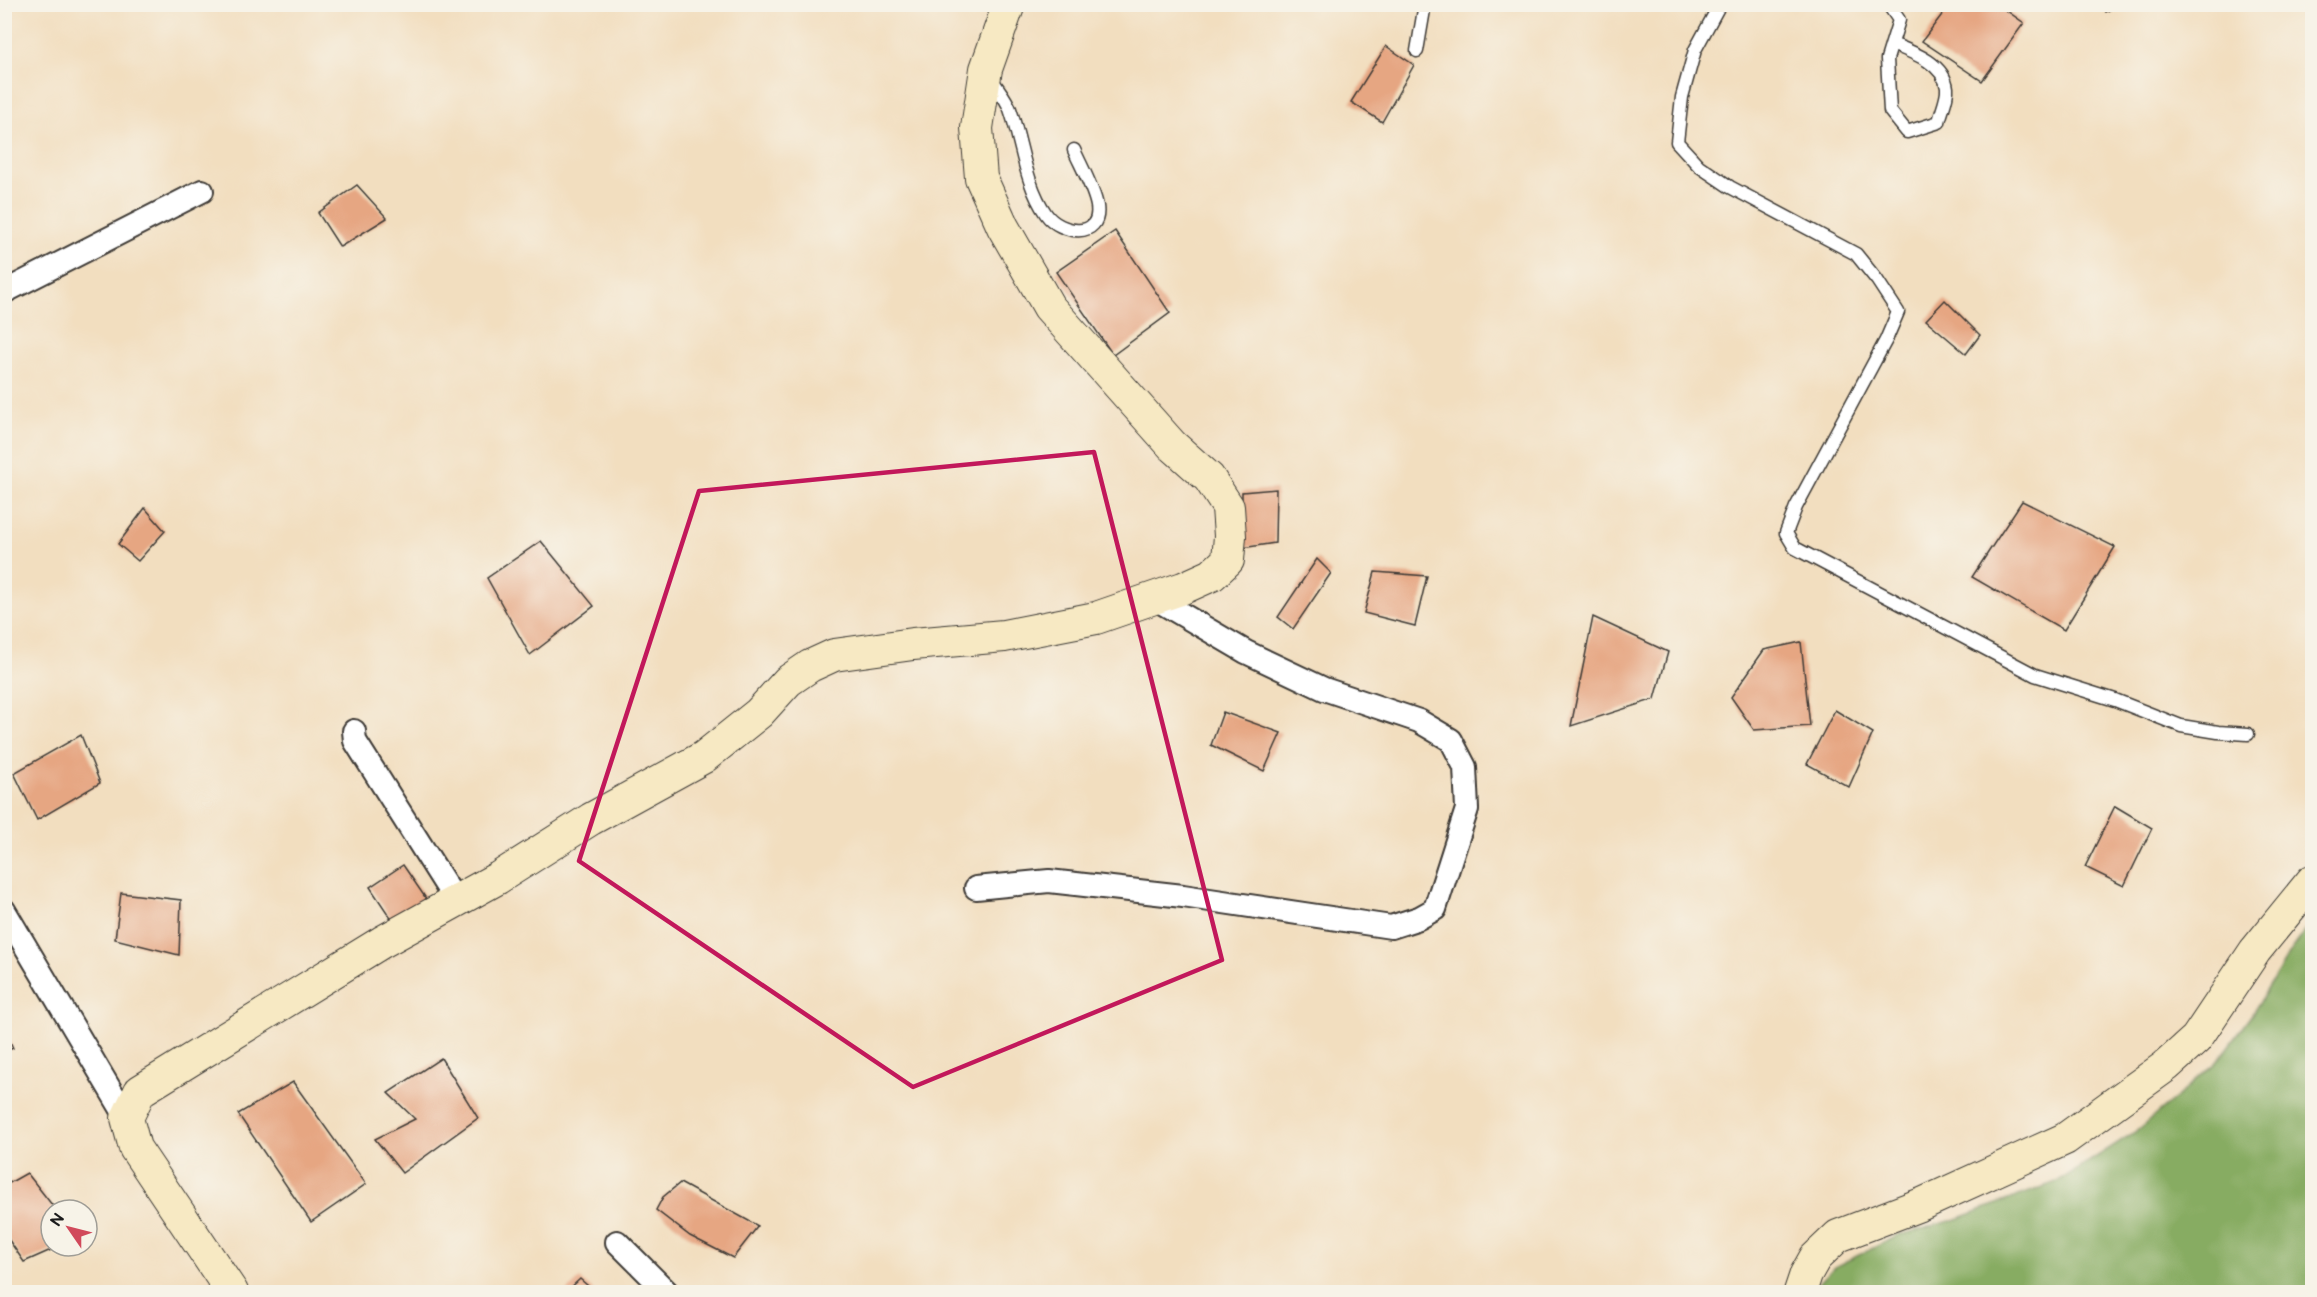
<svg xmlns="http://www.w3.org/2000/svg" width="2317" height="1297" viewBox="0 0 2317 1297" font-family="'Balsamiq Sans',sans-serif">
<rect width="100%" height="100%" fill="#f7f3e8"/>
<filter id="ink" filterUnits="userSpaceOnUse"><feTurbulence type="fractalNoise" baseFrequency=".0167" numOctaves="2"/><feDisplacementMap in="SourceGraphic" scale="12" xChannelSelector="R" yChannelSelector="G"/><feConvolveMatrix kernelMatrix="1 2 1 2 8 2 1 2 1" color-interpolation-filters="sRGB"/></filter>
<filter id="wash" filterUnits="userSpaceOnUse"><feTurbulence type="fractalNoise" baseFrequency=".008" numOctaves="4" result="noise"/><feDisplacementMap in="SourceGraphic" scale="24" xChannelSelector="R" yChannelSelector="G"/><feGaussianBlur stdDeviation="1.35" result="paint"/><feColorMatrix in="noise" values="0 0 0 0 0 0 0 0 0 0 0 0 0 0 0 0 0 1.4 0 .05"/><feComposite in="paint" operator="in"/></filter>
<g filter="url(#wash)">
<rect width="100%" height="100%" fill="#f2debf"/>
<path fill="#87ac62" stroke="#52643f" stroke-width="1.5" d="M2312 922V1292H1818L1817 1285 1834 1267 1900 1235 1954 1220 2059 1181 2138 1130 2217 1062 2252 1014 2291 951Z"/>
<g id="blocks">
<g fill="#e6a682">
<path d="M1950 4H1997L2024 23 1982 81 1922 41Z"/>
<path d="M2101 4H2119L2106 12Z"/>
<path d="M1386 46 1414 65 1382 122 1351 102Z"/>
<path d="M357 185 387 218 340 247 318 213Z"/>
<path d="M1115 231 1170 313 1113 355 1056 272Z"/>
<path d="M1945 300 1980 335 1966 354 1926 320Z"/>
<path d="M1276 489 1275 543 1242 548V492Z"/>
<path d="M2022 501 2115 547 2064 630 1972 577Z"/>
<path d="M145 508 165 531 138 561 118 544Z"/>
<path d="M541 541 594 606 530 655 487 578Z"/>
<path d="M1317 559 1331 573 1293 629 1278 617Z"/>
<path d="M1375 572 1427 576 1415 626 1364 613Z"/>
<path d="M1593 617 1668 652 1655 699 1571 726Z"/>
<path d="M1801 642 1810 726 1754 730 1731 697 1764 650Z"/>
<path d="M1835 710 1873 733 1849 787 1807 764Z"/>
<path d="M1223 712 1281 733 1264 771 1211 745Z"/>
<path d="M81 735 100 783 37 820 14 773Z"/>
<path d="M2115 806 2152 828 2124 886 2085 867Z"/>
<path d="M403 865 427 900 394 923 370 887Z"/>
<path d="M121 893 181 900 179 955 115 939Z"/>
<path d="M4 1028 13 1048 4 1052Z"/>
<path d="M441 1058 478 1118 402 1173 375 1139 415 1119 388 1093Z"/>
<path d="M293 1082 366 1184 311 1222 238 1114Z"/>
<path d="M27 1173 56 1210H51V1246H60L24 1262 4 1233V1186Z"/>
<path d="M680 1183 758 1226 733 1258 690 1236 656 1210 663 1197Z"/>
<path d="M580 1279 595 1292H566Z"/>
</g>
</g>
</g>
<g filter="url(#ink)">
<use href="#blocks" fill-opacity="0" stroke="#3c3934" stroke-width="1.5"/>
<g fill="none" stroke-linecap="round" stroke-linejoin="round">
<g stroke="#3c3934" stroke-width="15">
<g id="lane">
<path d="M1720 4 1695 50 1682 97 1677 142 1699 166 1730 187 1856 254 1877 280 1898 312 1886 340 1796 507 1786 533 1795 548 2035 675 2115 700 2181 726 2218 732 2248 734"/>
<path d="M1888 4 1899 20 1887 59 1890 111 1907 132 1939 122C1941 112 1948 98 1947 88 1944 63 1912 52 1892 44"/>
<path d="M1417 51 1425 4"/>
<path d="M991 78C997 88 1006 98 1010 109 1022 143 1025 184 1046 214 1060 234 1102 240 1097 206 1094 189 1081 166 1074 150"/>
</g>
</g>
<g stroke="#3c3934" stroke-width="26">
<g id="street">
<path d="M4 292 202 191"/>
<path d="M354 731 355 741 456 901"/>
<path d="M976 888 1049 881 1183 896 1391 927 1419 918 1435 909 1467 809 1465 767 1451 740 1419 721 1324 689 1246 652 1154 598"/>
<path d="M4 910 127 1118"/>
<path d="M617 1242 667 1292"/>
</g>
</g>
<g stroke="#3c3934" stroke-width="34">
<g id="secondary">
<path d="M232 1292 135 1148 127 1118 140 1091 382 942 498 878 591 819 704 757 759 713 788 681 810 666 834 655 913 644 1004 636 1096 618 1183 588 1212 575 1228 560 1230 536 1228 507 1209 478 1172 445 1049 307 1003 227 981 178 977 128 986 69 1009 4"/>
<path d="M1800 1292 1806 1274 1815 1258 1838 1236 1922 1204 2065 1139 2166 1066 2196 1039 2255 951 2312 881"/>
</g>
</g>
<use href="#lane" stroke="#fff" stroke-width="12"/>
<use href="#street" stroke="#fff" stroke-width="22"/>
<use href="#secondary" stroke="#f7e9c3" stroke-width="32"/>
</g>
</g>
<path fill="none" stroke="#c2185b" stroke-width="4.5" stroke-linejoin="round" d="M1094 452 1222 960 913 1087 579 861 699 491Z"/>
<rect width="2317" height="1297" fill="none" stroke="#f7f3e8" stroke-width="24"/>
<g transform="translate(69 1228) rotate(305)"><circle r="28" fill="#f7f3e8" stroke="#9f9d96" stroke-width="1.5"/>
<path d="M0-4.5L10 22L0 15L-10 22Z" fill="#d1495b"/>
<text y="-9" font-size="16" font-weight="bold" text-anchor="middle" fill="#1c1c1c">N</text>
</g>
</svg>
